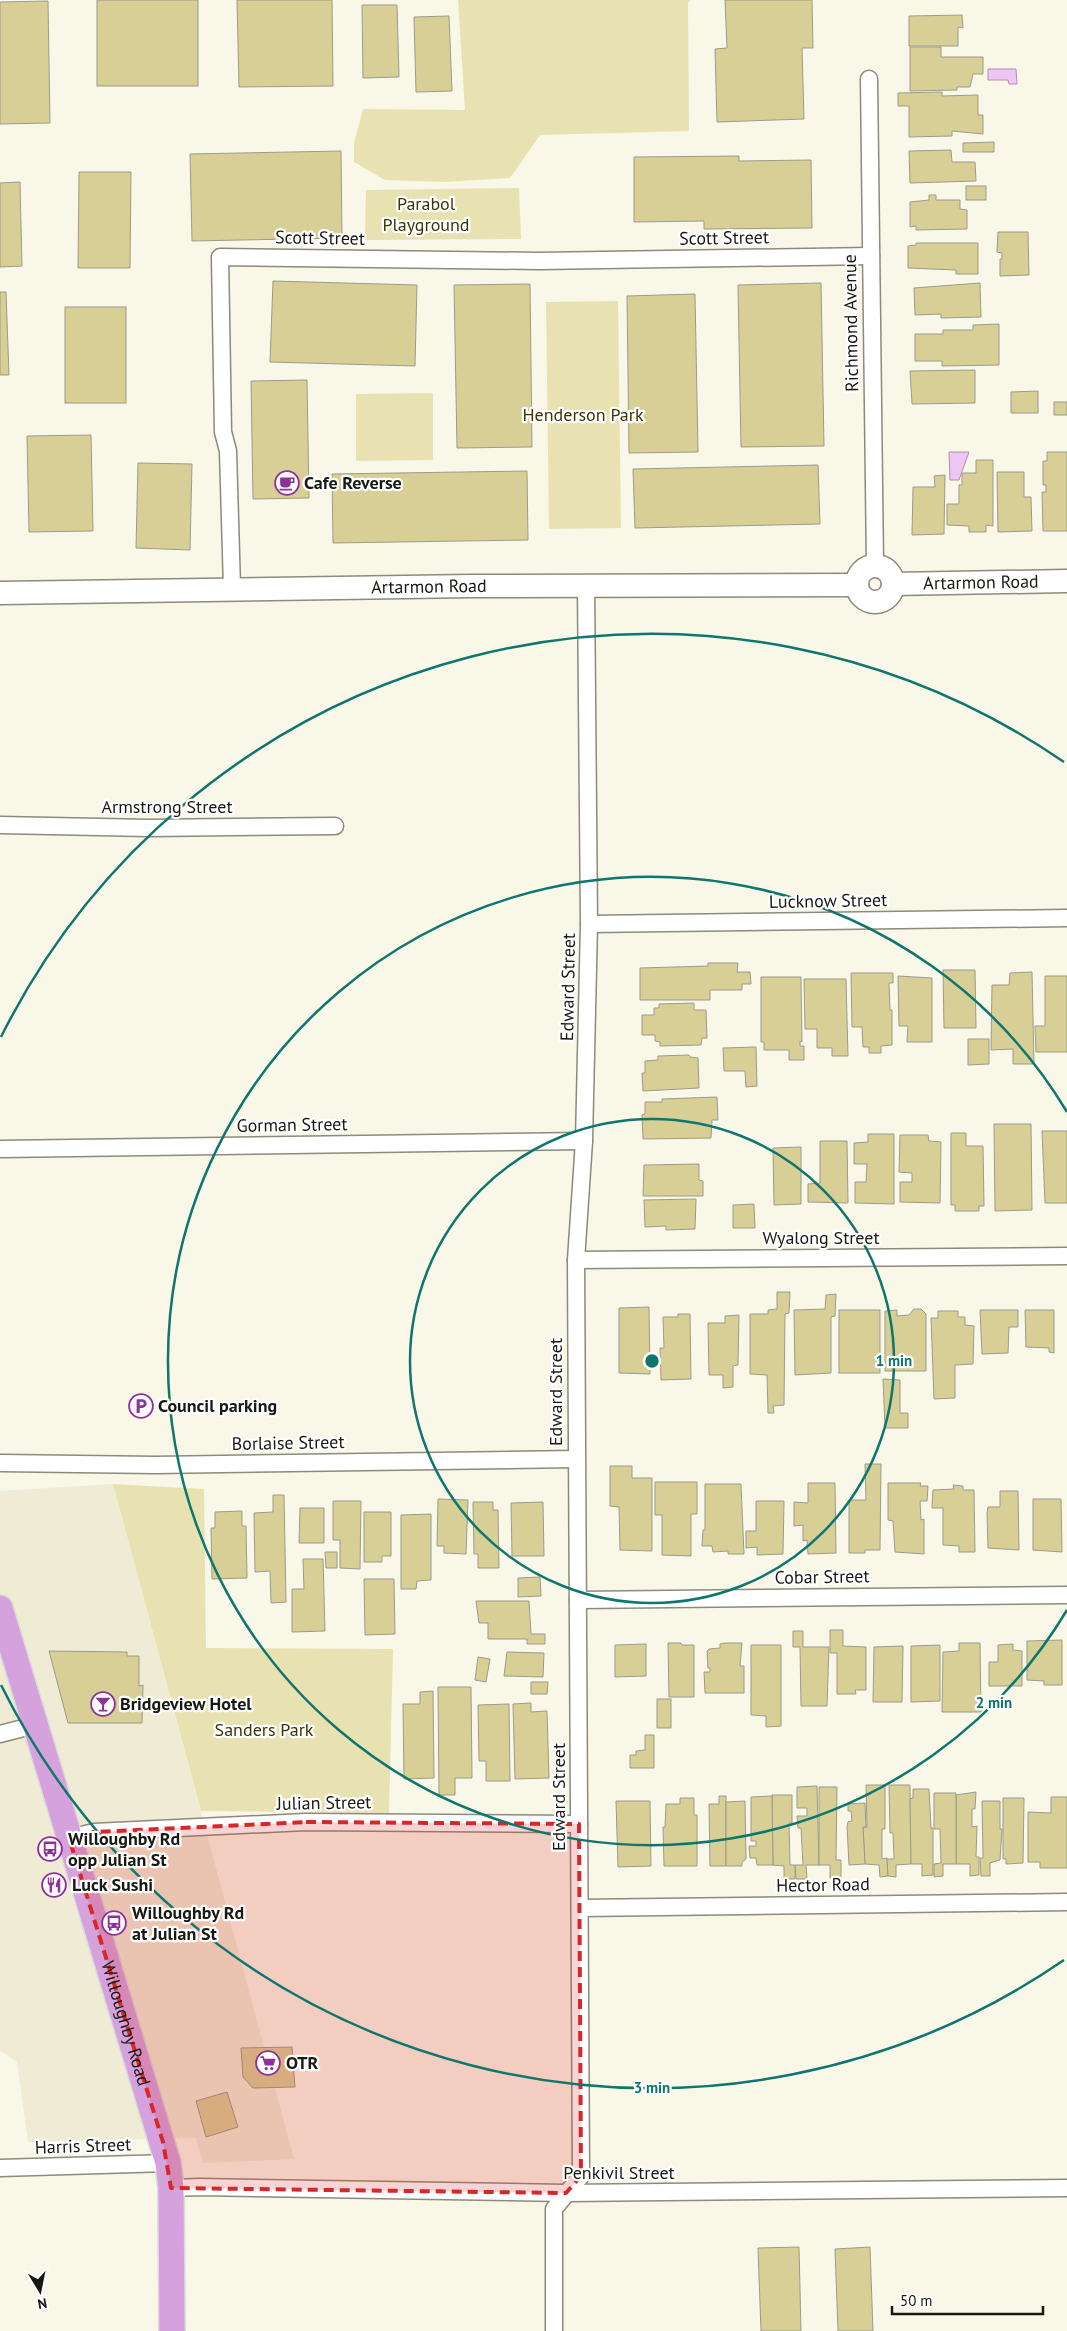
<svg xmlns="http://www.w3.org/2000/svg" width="1067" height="2331" viewBox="0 0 1067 2331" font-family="'PT Sans',sans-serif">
<rect width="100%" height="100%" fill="#f9f7e7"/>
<path fill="#efebd4" d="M113 1484 294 2159 203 2163 196 2138 28 2142 17 2062 0 2050V1491Z"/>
<g fill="#e8e2b3">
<path d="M458 0H690L688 3 689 131 540 135 510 178 443 182 385 180 354 162V143L363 109 465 110Z"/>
<path d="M519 188 521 239 365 240 366 190Z"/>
<path d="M618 301 621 528 549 529 546 302Z"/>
<path d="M433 393V460L356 461V394Z"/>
<path d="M113 1484 204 1489 206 1648 393 1649 389 1813 201 1811Z"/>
</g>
<g fill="#eec5f3" stroke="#ae91b0">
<path d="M988 69H1016L1017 84H1009L1008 80H988Z"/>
<path d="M949 452H969L959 480H950Z"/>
</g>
<g fill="#d7cf95" stroke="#9d9b8c">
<rect x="97" y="0" width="101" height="86"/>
<path d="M237 0H332L333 86 239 87Z"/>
<path d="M725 0H812L813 48H802L804 119 717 122 715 49 727 48Z"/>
<path d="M48 1 50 123 0 124V2Z"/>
<path d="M362 5H397L399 77 363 78Z"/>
<path d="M962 15 963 28 958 27V46H909V16Z"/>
<path d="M449 16 452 91 416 92 414 17Z"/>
<path d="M910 47H941V57H983V74H973L970 87H957V90L910 91Z"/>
<path d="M942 92V96L978 95V115H983V134L952 131V136L909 137V106H898V93Z"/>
<path d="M994 142V152H963V143Z"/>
<path d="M951 150 952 162H975L976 181 910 183 909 151Z"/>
<path d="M341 151 342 238 192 241 190 154Z"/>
<path d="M739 156V161L811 160 812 228 704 229V221L634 222V157Z"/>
<path d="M79 172H131L130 268H78Z"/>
<path d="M20 182 22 266 0 267V183Z"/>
<rect x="966" y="186" width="20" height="14"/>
<path d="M929 195H936V200H960V209L967 210V229L916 230V226L910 227V202L929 200Z"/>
<path d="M998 232H1028L1029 275 1000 276V259H1002V253L997 252Z"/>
<path d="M916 243H978V274H956V270L908 268V246L916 245Z"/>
<path d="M273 281 417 285 415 366 270 362Z"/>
<path d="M821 283 824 446 741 447 738 285Z"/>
<path d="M980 283 981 317 941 318V314L915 315 914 288Z"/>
<path d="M530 284 532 447 457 448 454 285Z"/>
<path d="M0 292H6L9 375H0Z"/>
<path d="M695 294 698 452 629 453 627 296Z"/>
<rect x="65" y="307" width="61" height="96"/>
<path d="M999 324V365L942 366V361H915V334H943V330H973V325Z"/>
<path d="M975 370V403L912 404 910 371Z"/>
<path d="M307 380 309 498 253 499 251 381Z"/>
<path d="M1038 391V413H1011V392Z"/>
<rect x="1054" y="402" width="13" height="13"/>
<path d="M91 435 93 531 29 532 27 436Z"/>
<path d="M1047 452H1067V531H1043L1042 492H1046V485H1043V461H1047Z"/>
<path d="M976 460H993V526L986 525V532H969V526L947 525V504H959V485H962V473H976Z"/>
<path d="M138 463 192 464 190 550 136 548Z"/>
<path d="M818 465 820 524 635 528 633 469Z"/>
<path d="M527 471 528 540 333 543 332 474Z"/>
<path d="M997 472H1024V497H1031L1032 531 998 532Z"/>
<path d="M945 475 944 534 912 535 913 487H935L934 476Z"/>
<path d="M708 963H738L737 972H750L751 984H742V990H710V1000H640V968L708 966Z"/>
<path d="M943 970H975L976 1028H944Z"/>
<path d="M1032 972 1034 1064H1013V1049L991 1050 992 985H1009L1010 973Z"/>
<path d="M851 973H893V983H889L890 1010H892V1045L881 1046V1053H869V1047H863L862 1027H852Z"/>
<path d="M898 976 932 978V1042H907L908 1026H899Z"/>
<path d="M1045 976H1067V1052H1036L1035 1026H1045Z"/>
<path d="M761 977H801L802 1042 800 1041V1046H804V1060H789V1050H764V1042H761Z"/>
<path d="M804 979H846L848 1056H832V1048H817V1029H805Z"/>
<path d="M694 1003V1010H706L707 1038H702L701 1045 660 1046V1042L655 1041V1035H642V1015H654V1008H659V1004Z"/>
<path d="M968 1039H989V1064L968 1065Z"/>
<path d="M756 1047 757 1086 746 1087 745 1071H724L723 1048Z"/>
<path d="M689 1055 690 1057 698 1058 699 1088 643 1091 642 1073H645V1061L658 1060V1056Z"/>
<path d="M717 1097 718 1120H712L711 1138 643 1139 642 1115 645 1114V1102H662V1099Z"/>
<path d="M994 1124H1031L1032 1210 995 1211Z"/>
<path d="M1042 1131H1067V1203H1045Z"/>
<path d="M951 1133H966V1146H983L984 1206H979V1211H955V1205H951Z"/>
<path d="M868 1134H894V1204L855 1203V1182H866L867 1164H854V1143L868 1142Z"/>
<path d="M900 1135H928L929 1141 941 1142 940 1203 900 1202V1182H912V1173L899 1172Z"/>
<path d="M820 1141H847L848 1203 808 1202V1184L820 1183Z"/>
<path d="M801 1147V1204L774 1205 773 1148Z"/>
<path d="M699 1164V1180L703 1181V1196H643L644 1165Z"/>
<path d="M696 1199 695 1229 666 1230V1226L645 1227 644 1200Z"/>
<path d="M754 1204 755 1228H733V1205Z"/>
<path d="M777 1292H790L789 1313 785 1314 784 1405 773 1406 774 1413H768L767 1375 750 1374V1314H768V1310L777 1309Z"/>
<path d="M836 1294 835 1316 831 1317V1373L795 1375 794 1310 825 1309 826 1295Z"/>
<path d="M649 1307 650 1374 619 1373V1308Z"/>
<path d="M914 1309H921L926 1314V1371H885V1311L897 1310V1316L909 1315Z"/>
<rect x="839" y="1310" width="41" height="63"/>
<path d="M980 1310H1018V1327H1009L1008 1353 982 1354Z"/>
<path d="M1025 1310H1054V1353L1049 1352V1348L1026 1347Z"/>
<path d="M938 1311H958V1317H965V1325L974 1326 973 1364 955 1365V1398L934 1399 931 1318H938Z"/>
<path d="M678 1314H690L691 1379 661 1380 660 1348H664L663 1317H678Z"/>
<path d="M739 1315 738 1365 733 1366V1387L723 1388V1375H709L708 1323H725V1316Z"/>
<path d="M883 1379 900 1380V1413H908V1428H885Z"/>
<path d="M865 1464H881L880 1550H865V1553H849V1500H866Z"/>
<path d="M610 1466H632V1478H652V1551L620 1550 619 1507 610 1506Z"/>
<path d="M655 1482H697V1514H691V1556L662 1555V1515H655Z"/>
<path d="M808 1483H835L836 1553 808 1554 807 1540 803 1541V1525L794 1526V1502L808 1503Z"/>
<path d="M888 1483H921L920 1486H928L927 1501H920L921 1520 924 1519V1554L895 1552 893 1521 888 1520Z"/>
<path d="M705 1484H741L744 1554H728V1551L713 1552 712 1546H702L703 1530H705Z"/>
<path d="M953 1485 963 1486V1490H974L975 1552H959V1546L943 1545V1508H932L933 1490 954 1489Z"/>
<path d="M1000 1491H1018L1019 1550 988 1548 987 1513 988 1507H1000Z"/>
<path d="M273 1495H284L286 1602 271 1603 270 1571 255 1572 254 1513 273 1512Z"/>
<path d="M438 1499 468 1500 466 1554 444 1553V1546H437Z"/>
<path d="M1033 1499H1061L1062 1552 1033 1550Z"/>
<path d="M333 1501H361L360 1569 340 1568V1540H333Z"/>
<path d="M756 1501H784L783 1554 757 1555V1547L746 1548V1531H756Z"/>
<path d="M473 1502H493V1510H498L499 1568H478V1554H474Z"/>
<path d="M543 1502 544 1556H512L511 1503Z"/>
<path d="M300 1508H324V1543H299Z"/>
<path d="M242 1511V1526H246L247 1578 212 1579 211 1528H215V1512Z"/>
<path d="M364 1512H391V1556H382V1562H364Z"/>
<path d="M431 1514V1580L417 1581 416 1589H401V1515Z"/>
<path d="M325 1552H337V1568H326Z"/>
<path d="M303 1559H323L325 1631 292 1632V1589H304Z"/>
<path d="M540 1577 541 1596 518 1597V1578Z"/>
<path d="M364 1579H394L395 1634 365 1635Z"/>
<path d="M476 1601H529L531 1634H545V1644H527V1639H488V1623H479Z"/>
<path d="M830 1630H843V1646L866 1647V1690H855L856 1694H837V1653H830Z"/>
<path d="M793 1631H803V1647H829L827 1706H801L800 1647H793Z"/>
<path d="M1062 1640V1685H1044V1681L1027 1680V1641Z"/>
<path d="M668 1643H681L682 1645H694V1697H669Z"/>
<path d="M725 1643H742L740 1666H744V1693H705L704 1672H710V1668H708L707 1651 709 1649 720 1648V1644Z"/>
<path d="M959 1643H980L981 1712H942L943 1652 959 1651Z"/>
<path d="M646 1644V1676L615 1677V1645Z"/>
<path d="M1013 1644V1650L1022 1651V1686H989V1662H998V1645Z"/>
<path d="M751 1645H781V1726L766 1727V1716L751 1715Z"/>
<path d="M940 1645V1701L911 1702V1646Z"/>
<path d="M903 1646 902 1702H873L874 1647Z"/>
<path d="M49 1651 127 1652V1656H139V1686L143 1685 142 1723H68Z"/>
<path d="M507 1652 544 1653 543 1677 504 1676Z"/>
<path d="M478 1657 490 1659 486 1682 475 1680Z"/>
<path d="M531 1682H548L547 1694H531Z"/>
<path d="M438 1687H471L472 1778H455V1795H439Z"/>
<path d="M433 1691 434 1778 404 1779 403 1704H420V1692Z"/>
<rect x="657" y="1699" width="14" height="29"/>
<path d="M531 1703V1712L547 1711 549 1778 515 1779 513 1704Z"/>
<path d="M509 1704 510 1781H486V1761H479L478 1705Z"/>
<path d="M645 1735H654V1768H630V1755H636V1751L645 1750Z"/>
<path d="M866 1785H885V1829H882V1859L887 1858 888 1876 880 1877 879 1865 865 1864 863 1827H867Z"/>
<path d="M889 1785H910L911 1864 896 1865V1877L888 1876 887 1859H894L893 1833H890Z"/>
<path d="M817 1786 819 1865H806L807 1879H796L795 1865H803L801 1828H798L797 1816H807V1808H797V1787Z"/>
<path d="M819 1787H837L836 1860H841V1879L830 1878V1865H819Z"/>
<path d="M913 1789H929L931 1828H933V1875L922 1876V1864H911L910 1799 913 1798Z"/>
<path d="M976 1792 975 1809H972V1827L977 1826 976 1857H979V1875L970 1876V1864H956V1795Z"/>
<path d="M934 1793H956V1864H943V1876L934 1877V1864L941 1863 940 1829H934Z"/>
<path d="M772 1795H792V1823H789L790 1865H795V1879H784V1866L773 1865Z"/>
<path d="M719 1796H726V1866H710L709 1804H719Z"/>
<path d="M772 1796 773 1865H757L756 1858H750L749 1846H756V1841H751V1797Z"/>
<path d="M1051 1797H1067V1868H1040V1862H1028V1812L1051 1813Z"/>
<path d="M680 1798H694V1815H697V1866H664L663 1827H665L666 1804H680Z"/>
<path d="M1003 1798H1024L1023 1863 1006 1864V1859H1003Z"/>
<path d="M616 1801H650L651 1866 618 1867Z"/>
<path d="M745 1801 746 1859 742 1862V1866H726V1802Z"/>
<path d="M982 1801H1000V1829H1002L1000 1860 990 1863V1876H981L980 1858H983Z"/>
<path d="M865 1803 866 1827H863L865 1864 849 1865 847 1826 848 1822 852 1821 851 1811H848V1804Z"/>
<path d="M292 2047 295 2087 253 2088 243 2077 241 2048Z"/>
<path d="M227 2092 238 2127 206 2137 196 2101Z"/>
<path d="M799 2247 801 2331H761L758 2248Z"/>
<path d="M870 2247 873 2331H838L835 2249Z"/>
</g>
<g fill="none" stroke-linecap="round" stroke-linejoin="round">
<g stroke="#8c8a7b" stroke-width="19">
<g id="street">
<path d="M869 79 875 566"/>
<path d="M232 588 228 451 223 432 220 257 539 261 871 256"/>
<path d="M0 825 149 828 335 826"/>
<path d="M589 924 1067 918"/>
<path d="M0 1149 584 1141"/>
<path d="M576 1260 1067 1256"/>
<path d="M0 1463 156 1465 576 1459"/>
<path d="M578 1600 1067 1595"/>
<path d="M0 1734 35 1725"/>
<path d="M69 1838 94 1832 306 1822 579 1824"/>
<path d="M580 1908 1067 1902"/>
<path d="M0 2168 168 2163"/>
<path d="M171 2188 200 2187 566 2193 1067 2188"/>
<path d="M554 2331V2209L581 2176 576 1260 584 1141 589 924 586 585"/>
</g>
</g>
<g stroke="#8c8a7b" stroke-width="25">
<g id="secondary">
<circle cx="875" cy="584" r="18"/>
<path id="s1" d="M893 584 1067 581"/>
<path id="s2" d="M0 593 472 586 857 585"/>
</g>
</g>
<g stroke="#dadad9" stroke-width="28">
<g id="primary">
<path id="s3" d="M0 1608 168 2163 171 2188 172 2331"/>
</g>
</g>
<use href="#street" stroke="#fff" stroke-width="16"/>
<use href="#secondary" stroke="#fff" stroke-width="22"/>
<use href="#primary" stroke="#d6a2dd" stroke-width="25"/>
</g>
<path fill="#d62828" fill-opacity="0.2" stroke="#d62828" stroke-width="4" stroke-dasharray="10 6" stroke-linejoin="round" d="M306 1822 579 1824 581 2176 566 2193 171 2188 163 2142 69 1838 94 1832Z"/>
<g fill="none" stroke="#0f766e" stroke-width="2.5">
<circle cx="652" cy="1361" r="242"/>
<path d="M1067 1610A484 484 0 1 1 1067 1112"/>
<path d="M1064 1960A727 727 0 0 1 1 1685M1 1037A727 727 0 0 1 1064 762"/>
</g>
<defs>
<g id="cafe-ring" transform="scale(1.25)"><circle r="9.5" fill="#fff" stroke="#8e319b" stroke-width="1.5"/><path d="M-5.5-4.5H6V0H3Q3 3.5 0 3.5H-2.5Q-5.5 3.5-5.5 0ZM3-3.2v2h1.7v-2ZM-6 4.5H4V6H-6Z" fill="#8e319b"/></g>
<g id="parking-ring" transform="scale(1.25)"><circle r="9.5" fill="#fff" stroke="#8e319b" stroke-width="1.5"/><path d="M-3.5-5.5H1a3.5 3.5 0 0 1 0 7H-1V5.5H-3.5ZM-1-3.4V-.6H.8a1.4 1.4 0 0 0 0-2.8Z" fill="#8e319b"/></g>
<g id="bar-ring" transform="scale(1.25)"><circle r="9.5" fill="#fff" stroke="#8e319b" stroke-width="1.5"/><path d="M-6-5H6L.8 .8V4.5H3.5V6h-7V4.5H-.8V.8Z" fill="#8e319b"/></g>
<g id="bus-ring" transform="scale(1.25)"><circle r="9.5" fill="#fff" stroke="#8e319b" stroke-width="1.5"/><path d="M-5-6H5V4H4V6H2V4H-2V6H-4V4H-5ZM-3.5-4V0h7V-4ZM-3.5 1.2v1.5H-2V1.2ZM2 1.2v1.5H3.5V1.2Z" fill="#8e319b"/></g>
<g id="restaurant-ring" transform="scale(1.25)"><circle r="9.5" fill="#fff" stroke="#8e319b" stroke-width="1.5"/><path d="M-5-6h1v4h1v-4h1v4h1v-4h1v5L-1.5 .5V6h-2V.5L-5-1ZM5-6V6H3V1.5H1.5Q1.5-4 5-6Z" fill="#8e319b"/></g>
<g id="supermarket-ring" transform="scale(1.25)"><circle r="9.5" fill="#fff" stroke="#8e319b" stroke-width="1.5"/><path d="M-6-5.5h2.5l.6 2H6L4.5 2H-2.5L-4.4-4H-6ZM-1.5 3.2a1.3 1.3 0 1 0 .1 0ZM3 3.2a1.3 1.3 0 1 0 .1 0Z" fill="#8e319b"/></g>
</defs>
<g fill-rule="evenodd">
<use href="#cafe-ring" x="287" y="483"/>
<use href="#parking-ring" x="141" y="1406"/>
<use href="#bar-ring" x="103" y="1704"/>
<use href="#bus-ring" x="50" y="1849"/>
<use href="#restaurant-ring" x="54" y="1885"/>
<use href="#bus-ring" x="114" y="1923"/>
<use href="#supermarket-ring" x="268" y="2063"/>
</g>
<g text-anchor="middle" stroke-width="4.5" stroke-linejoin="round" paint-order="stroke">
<g font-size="18" fill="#3a3404" stroke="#fff">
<text x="426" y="210">Parabol<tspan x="426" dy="21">Playground</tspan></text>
<text x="583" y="421">Henderson Park</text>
<text x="264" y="1736">Sanders Park</text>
</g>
<g font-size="18" fill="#181812" stroke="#fff">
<text transform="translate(320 238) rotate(1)" y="6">Scott Street</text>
<text transform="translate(724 238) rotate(-1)" y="6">Scott Street</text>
<text transform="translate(851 323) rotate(-91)" y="6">Richmond Avenue</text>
<text dy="6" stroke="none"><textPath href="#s1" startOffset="88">Artarmon Road</textPath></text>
<text dy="6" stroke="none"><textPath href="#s2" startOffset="429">Artarmon Road</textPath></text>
<text x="167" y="813">Armstrong Street</text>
<text transform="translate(828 901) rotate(-1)" y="6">Lucknow Street</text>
<text transform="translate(568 987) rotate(-89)" y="6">Edward Street</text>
<text transform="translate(292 1125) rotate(-1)" y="6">Gorman Street</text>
<text x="821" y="1244">Wyalong Street</text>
<text transform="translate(556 1392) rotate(-90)" y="6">Edward Street</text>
<text transform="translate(288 1443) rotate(-1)" y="6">Borlaise Street</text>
<text transform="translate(822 1577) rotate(-1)" y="6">Cobar Street</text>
<text transform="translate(559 1797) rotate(-90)" y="6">Edward Street</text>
<text transform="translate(324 1803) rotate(-1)" y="6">Julian Street</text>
<text transform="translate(823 1885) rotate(-1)" y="6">Hector Road</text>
<text dy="6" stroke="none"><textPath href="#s3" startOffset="434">Willoughby Road</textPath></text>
<text transform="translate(83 2146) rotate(-2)" y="6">Harris Street</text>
<text x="619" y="2179">Penkivil Street</text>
</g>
<g font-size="18" font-weight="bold" fill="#181812" stroke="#fff" text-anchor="start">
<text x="304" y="489">Cafe Reverse</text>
<text x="158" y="1412">Council parking</text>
<text x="120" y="1710">Bridgeview Hotel</text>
<text x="68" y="1845">Willoughby Rd<tspan x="68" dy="21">opp Julian St</tspan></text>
<text x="72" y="1891">Luck Sushi</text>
<text x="132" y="1919">Willoughby Rd<tspan x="132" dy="21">at Julian St</tspan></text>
<text x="286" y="2069">OTR</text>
</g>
</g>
<circle cx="652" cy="1361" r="8" fill="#0f766e" stroke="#fff" stroke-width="2.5"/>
<g font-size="15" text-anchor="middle" font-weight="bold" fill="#0f766e" stroke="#fff" stroke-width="4.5" stroke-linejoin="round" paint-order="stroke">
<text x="894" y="1366">1 min</text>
<text x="994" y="1708">2 min</text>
<text x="652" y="2093">3 min</text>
</g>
<g transform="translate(40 2291) rotate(170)" stroke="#ffffff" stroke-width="4" paint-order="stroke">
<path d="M0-4L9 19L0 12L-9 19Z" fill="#181812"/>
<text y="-8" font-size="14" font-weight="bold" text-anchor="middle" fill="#181812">N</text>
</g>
<path d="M892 2306v8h151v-8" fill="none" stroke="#181812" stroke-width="2.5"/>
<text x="900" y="2306" font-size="15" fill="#181812" stroke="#ffffff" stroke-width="4" paint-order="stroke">50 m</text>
</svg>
